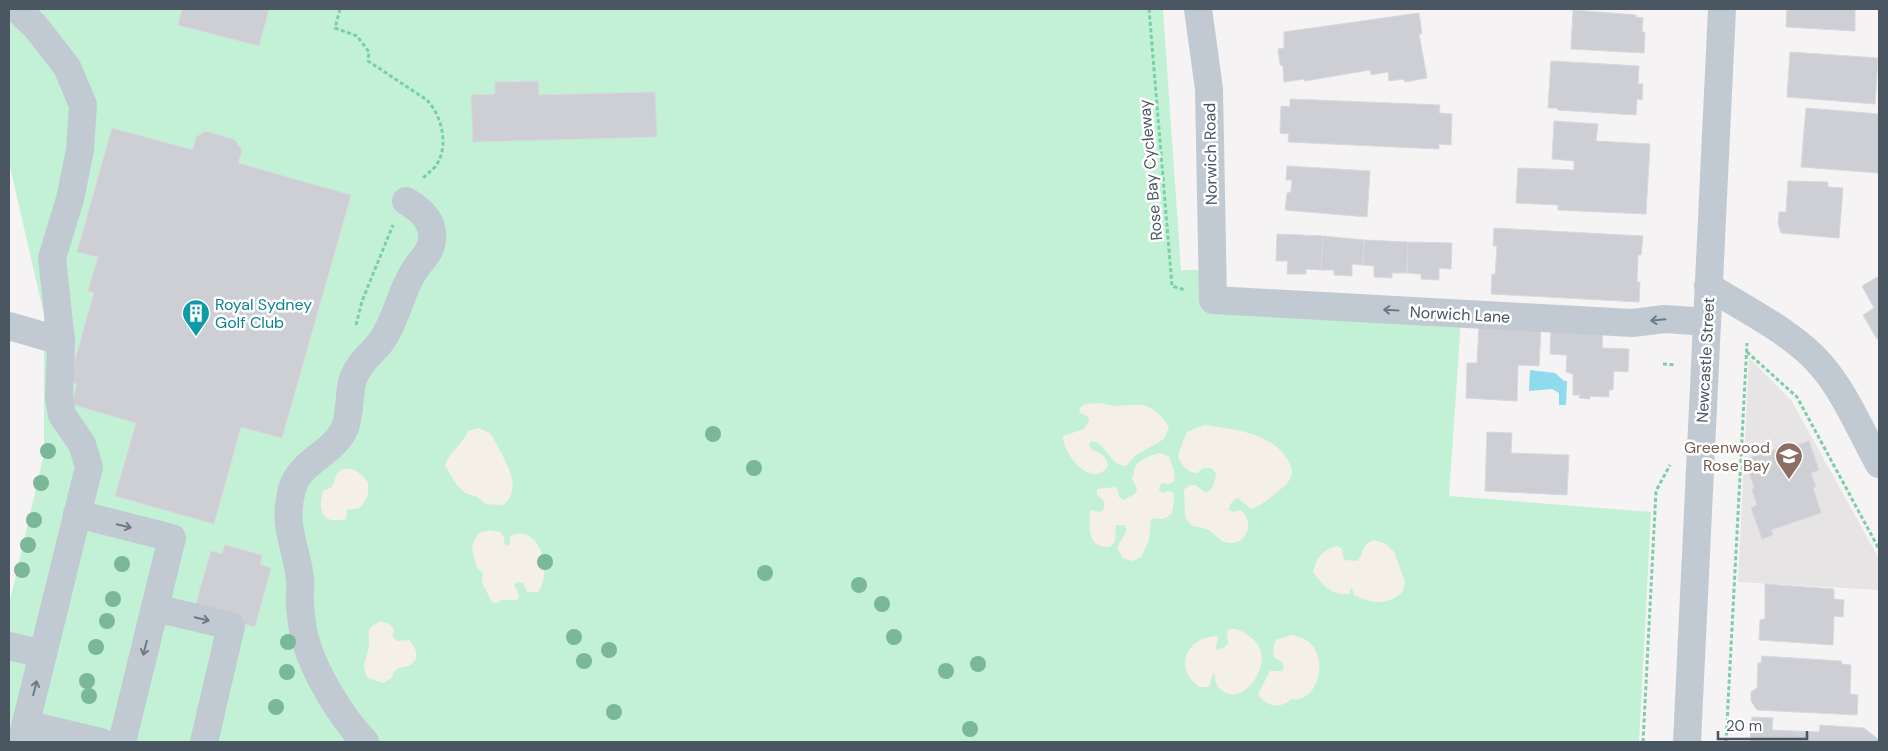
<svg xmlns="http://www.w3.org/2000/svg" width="1888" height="751" viewBox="0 0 1888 751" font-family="'DM Sans',sans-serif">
<rect width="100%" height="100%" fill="#f5f3f3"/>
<path fill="#e6e4e5" d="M1749 358 1791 400 1879 559V590L1738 582Z"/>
<path fill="#c3f1d5" d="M9 9H1163L1181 270H1208L1201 309 1461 319 1449 496 1651 512 1639 742H9V605L44 454V315L9 162Z"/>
<g fill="#f5f0e5">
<path d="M1101 403C1131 413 1144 390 1169 427L1164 439 1136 455 1126 466C1109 465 1107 443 1092 441L1089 444 1091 449C1101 454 1106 454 1108 466 1091 491 1062 452 1063 436L1084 429 1089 421 1088 417 1079 412 1080 408 1085 404Z"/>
<path d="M1204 425C1233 429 1276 433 1290 464 1294 473 1291 481 1283 487 1273 496 1264 504 1251 509L1238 498C1233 500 1229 504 1229 510L1234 512 1240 510C1256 522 1247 545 1228 543 1220 542 1215 534 1209 530 1204 527 1198 528 1193 526 1190 524 1187 520 1185 517L1184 490 1189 485H1195L1206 493C1214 489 1215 481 1216 473L1211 468H1203L1197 473C1186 472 1183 466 1178 457L1180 449 1187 432Z"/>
<path d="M479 428 489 433 493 437C502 458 526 486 503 505L485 504C475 492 473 498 464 492 456 486 450 473 445 465 450 451 463 444 468 431Z"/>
<path d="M1160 453 1169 457 1174 471 1175 481 1169 484 1163 483 1160 485 1159 491 1163 493 1168 491 1173 492 1174 500 1172 513C1167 518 1162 521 1154 518L1151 520 1149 540 1141 557 1132 561 1123 558 1117 548 1127 530 1124 525H1116L1115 542 1110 547C1087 548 1089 528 1090 510L1101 512 1104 508V501L1097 494V489L1115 487 1118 491 1119 497 1123 500 1135 494 1137 490 1132 478C1135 474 1133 472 1135 467 1140 459 1151 455 1160 453Z"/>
<path d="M343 469C355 468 360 473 368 482V496L360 508 347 510 346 519C323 525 317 512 323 491L332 487 337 473Z"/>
<path d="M490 530 500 532 504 537V542L506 546 510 544V536C542 522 552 574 538 592H527L523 583 517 582 514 585 519 595 517 600H501L498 603 492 602 482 583 483 573 477 568 472 549 474 541 479 533Z"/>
<path d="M1374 540 1386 544 1394 552 1405 581 1403 591C1389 606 1371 604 1354 595L1352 588 1350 590V594C1331 596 1323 585 1313 572 1317 557 1322 550 1337 546L1342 549 1344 560 1357 561C1366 553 1359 546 1374 540Z"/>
<path d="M379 622C385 621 392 625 394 630L392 637 398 641 409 640C416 647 421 659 410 665 402 669 395 665 392 678L383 683 368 678C360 663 367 661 369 646 370 634 364 629 379 622Z"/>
<path d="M1230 629C1240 628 1247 634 1254 640 1269 654 1260 679 1245 690 1231 700 1214 691 1215 675L1213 673 1209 687H1199C1174 668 1185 638 1216 636L1218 638 1216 646 1217 650 1225 647 1228 643 1227 631Z"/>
<path d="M1291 635C1297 636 1304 638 1309 642 1327 657 1321 696 1296 700L1293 698C1281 709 1267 708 1258 694L1270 671H1282L1284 668 1282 662 1274 657 1273 649 1276 640Z"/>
</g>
<path fill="#90daee" d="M1530 370 1555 373 1564 381H1567L1566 405H1559V393L1552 389 1529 391Z"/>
<g fill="#cdcfd5" stroke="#d7d9de">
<path d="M182 9H269L259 46 178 25Z"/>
<path d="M1787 9H1855V31L1786 27Z"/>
<path d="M1573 10 1636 15V17L1643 18 1642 32H1645L1644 53 1571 49Z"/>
<path d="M1419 13 1422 34H1419L1427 78 1405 82 1404 79 1389 81 1388 72 1371 75 1370 70 1305 81 1304 79 1284 82 1283 66 1280 65 1278 49 1284 48V32Z"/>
<path d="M1790 52 1878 58 1875 104 1787 97Z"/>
<path d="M1551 61 1639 66 1638 84H1643L1642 100 1637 99 1636 115 1558 110 1557 108H1548Z"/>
<path d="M538 81 539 95 655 92 657 137 473 142 471 95 495 94V82Z"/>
<path d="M1290 99 1440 105 1439 113 1452 114 1451 145 1439 144V149L1288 142 1289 134 1280 133 1281 106 1290 107Z"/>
<path d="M1806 108 1879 114V173L1801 167Z"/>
<path d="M1554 121 1598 124 1596 141 1650 144 1646 214 1558 210V205L1516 203 1518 168 1574 170V161L1552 159Z"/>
<path d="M112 128 193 150 196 137 206 131 235 140 242 151 238 163 351 195 282 438 241 427 214 524 115 496 136 423 71 404 77 384 69 381 94 293 88 291 98 257 77 252Z"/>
<path d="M1287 166 1370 171 1367 217 1285 210 1287 193 1291 192 1292 180H1286Z"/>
<path d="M1788 181 1828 182V187L1843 188 1839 238 1781 233 1778 223 1779 212H1786Z"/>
<path d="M1494 228 1643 236 1641 255H1638L1637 282H1640L1639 302 1491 294 1492 274 1495 275 1497 246H1493Z"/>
<path d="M1277 234 1323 236 1321 270 1306 269V274H1287L1288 261H1276Z"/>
<path d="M1323 236 1364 240 1363 265 1352 264V276L1334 275V270H1321Z"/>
<path d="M1364 240 1408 242 1407 273H1392V278L1374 277V266L1363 265Z"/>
<path d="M1408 242 1452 243 1451 269 1439 268V280L1421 279V274L1407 273Z"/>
<path d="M1879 276V338L1877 339 1863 315 1874 308 1862 286Z"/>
<path d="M1479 326 1541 329 1539 366 1518 365 1517 401 1466 398 1467 363H1477Z"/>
<path d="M1551 328 1603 330 1602 348 1629 349 1628 372 1614 371 1613 390H1609V397L1590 396V399L1579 398 1580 395H1573V374L1566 372 1567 355 1550 354Z"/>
<path d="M1487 432 1512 433 1511 453 1569 455 1567 495 1485 491Z"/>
<path d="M1809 441 1819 470 1811 473 1816 487 1813 488 1821 513 1771 530 1773 535 1762 539 1751 508 1757 505 1752 490 1754 487 1745 462 1749 461V458L1776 449 1777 452Z"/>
<path d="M225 545 262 555 260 564 271 568 255 627 194 610 211 551 222 554Z"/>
<path d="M1765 584 1834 589V599L1844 600 1843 617 1834 616 1833 645 1759 640 1760 620 1765 619Z"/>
<path d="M1762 656 1841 661 1842 664 1851 665 1850 694 1858 695 1857 715 1757 710 1751 701V692L1757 688 1758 663H1761Z"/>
<path d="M1752 717 1773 718 1772 730 1819 732 1820 725 1864 728 1878 739V742H1750Z"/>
</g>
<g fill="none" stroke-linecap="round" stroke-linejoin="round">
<g stroke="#7ad0a6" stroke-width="3" stroke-dasharray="4 2.5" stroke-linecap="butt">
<path d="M340 9 335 28 357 36 369 52 368 61 427 100C442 116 450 147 435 167 431 171 427 174 423 178"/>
<path d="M1149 9 1172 286 1185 290"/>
<path d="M356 325 362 301 393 225"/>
<path d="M1747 352 1797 397 1879 549"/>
<path d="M1663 364 1676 365"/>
<path d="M1643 742 1656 491 1670 465"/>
<path d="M1726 742 1747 343"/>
</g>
<g stroke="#c1cad2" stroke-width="28">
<path d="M17 9 35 26 67 67 83 105 80 150 70 199 52 258 61 341 59 398 62 415 82 444 89 467 22 739 35 742"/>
<path d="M1198 9 1209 89 1213 300 1632 323 1665 319 1707 322"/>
<path d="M1708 286C1743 308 1795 334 1821 365 1844 391 1862 433 1879 464"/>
<path d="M9 326 61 341"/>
<path d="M77 514 172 538 122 742"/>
<path d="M155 608 231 626 204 742"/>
<path d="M9 646 43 654"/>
<path d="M26 724 101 742"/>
<path d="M365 742C342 718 315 674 306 642 302 631 301 616 300 605 299 596 301 587 300 578 296 544 282 527 292 489 300 461 331 455 344 430 351 415 348 395 353 379 359 363 370 355 380 343 396 322 400 293 414 271 420 261 432 252 432 239 434 221 420 209 406 201"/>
<path d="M1687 742 1722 9"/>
</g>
</g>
<g fill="#7bb799">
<circle cx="713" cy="434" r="8"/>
<circle cx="48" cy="451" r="8"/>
<circle cx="754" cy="468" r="8"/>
<circle cx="41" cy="483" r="8"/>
<circle cx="34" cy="520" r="8"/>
<circle cx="28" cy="545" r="8"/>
<circle cx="545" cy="562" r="8"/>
<circle cx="122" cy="564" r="8"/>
<circle cx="22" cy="570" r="8"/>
<circle cx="765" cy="573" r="8"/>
<circle cx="859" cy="585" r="8"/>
<circle cx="113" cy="599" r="8"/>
<circle cx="882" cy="604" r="8"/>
<circle cx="107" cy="621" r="8"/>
<circle cx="574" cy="637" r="8"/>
<circle cx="894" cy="637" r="8"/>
<circle cx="288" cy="642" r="8"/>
<circle cx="96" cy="647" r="8"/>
<circle cx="609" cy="650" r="8"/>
<circle cx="584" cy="661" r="8"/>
<circle cx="978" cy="664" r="8"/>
<circle cx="946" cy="671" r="8"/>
<circle cx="287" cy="672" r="8"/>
<circle cx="87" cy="681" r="8"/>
<circle cx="89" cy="696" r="8"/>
<circle cx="276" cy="707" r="8"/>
<circle cx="614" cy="712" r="8"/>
<circle cx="970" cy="729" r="8"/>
</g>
<defs><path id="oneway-shaft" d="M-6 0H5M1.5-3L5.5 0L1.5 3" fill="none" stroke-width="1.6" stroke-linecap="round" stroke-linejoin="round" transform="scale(1.25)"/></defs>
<g stroke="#6e7983">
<use href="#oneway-shaft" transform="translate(1391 310) rotate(-177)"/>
<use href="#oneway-shaft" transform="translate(1658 320) rotate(175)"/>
<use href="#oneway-shaft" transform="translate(124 526) rotate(14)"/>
<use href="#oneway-shaft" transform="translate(202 619) rotate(13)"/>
<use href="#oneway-shaft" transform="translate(145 648) rotate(104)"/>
<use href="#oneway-shaft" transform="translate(35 688) rotate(-76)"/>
</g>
<defs>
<g id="building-pin" transform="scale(1.4375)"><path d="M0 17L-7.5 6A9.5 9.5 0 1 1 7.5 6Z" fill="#0f9aa8" stroke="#fff"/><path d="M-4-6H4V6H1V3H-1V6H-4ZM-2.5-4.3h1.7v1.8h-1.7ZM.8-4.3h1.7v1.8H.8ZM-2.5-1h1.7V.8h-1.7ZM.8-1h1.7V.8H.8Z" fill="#fff"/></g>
<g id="school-pin" transform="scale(1.4375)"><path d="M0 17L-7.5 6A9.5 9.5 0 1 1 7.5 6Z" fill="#8d6e63" stroke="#fff"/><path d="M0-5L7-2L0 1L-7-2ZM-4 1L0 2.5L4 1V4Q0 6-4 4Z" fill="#fff"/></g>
</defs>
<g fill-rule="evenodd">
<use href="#building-pin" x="196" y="313"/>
<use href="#school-pin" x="1789" y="456"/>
</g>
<g text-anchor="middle" stroke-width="5" stroke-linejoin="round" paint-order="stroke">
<g font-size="16" fill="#4a5661" stroke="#fff">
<text transform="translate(1210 154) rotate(-91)" y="6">Norwich Road</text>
<text transform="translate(1150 170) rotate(-95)" y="6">Rose Bay Cycleway</text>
<text transform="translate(1460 314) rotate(3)" y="6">Norwich Lane</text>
<text transform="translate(1705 360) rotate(-87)" y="6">Newcastle Street</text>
</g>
<g font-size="16" fill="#0d838f" stroke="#fff" text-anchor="start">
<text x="215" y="310">Royal Sydney<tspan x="215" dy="18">Golf Club</tspan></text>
</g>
<g font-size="16" fill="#785e54" stroke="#fff" text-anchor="end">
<text x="1770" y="453">Greenwood<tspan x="1770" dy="18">Rose Bay</tspan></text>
</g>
</g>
<rect width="1888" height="751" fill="none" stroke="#4a5661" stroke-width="20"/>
<path d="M1718 731v8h89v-8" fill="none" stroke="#4a5661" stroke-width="2.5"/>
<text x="1726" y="731" font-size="15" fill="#4a5661" stroke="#ffffff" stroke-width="4" paint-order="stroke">20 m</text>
</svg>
